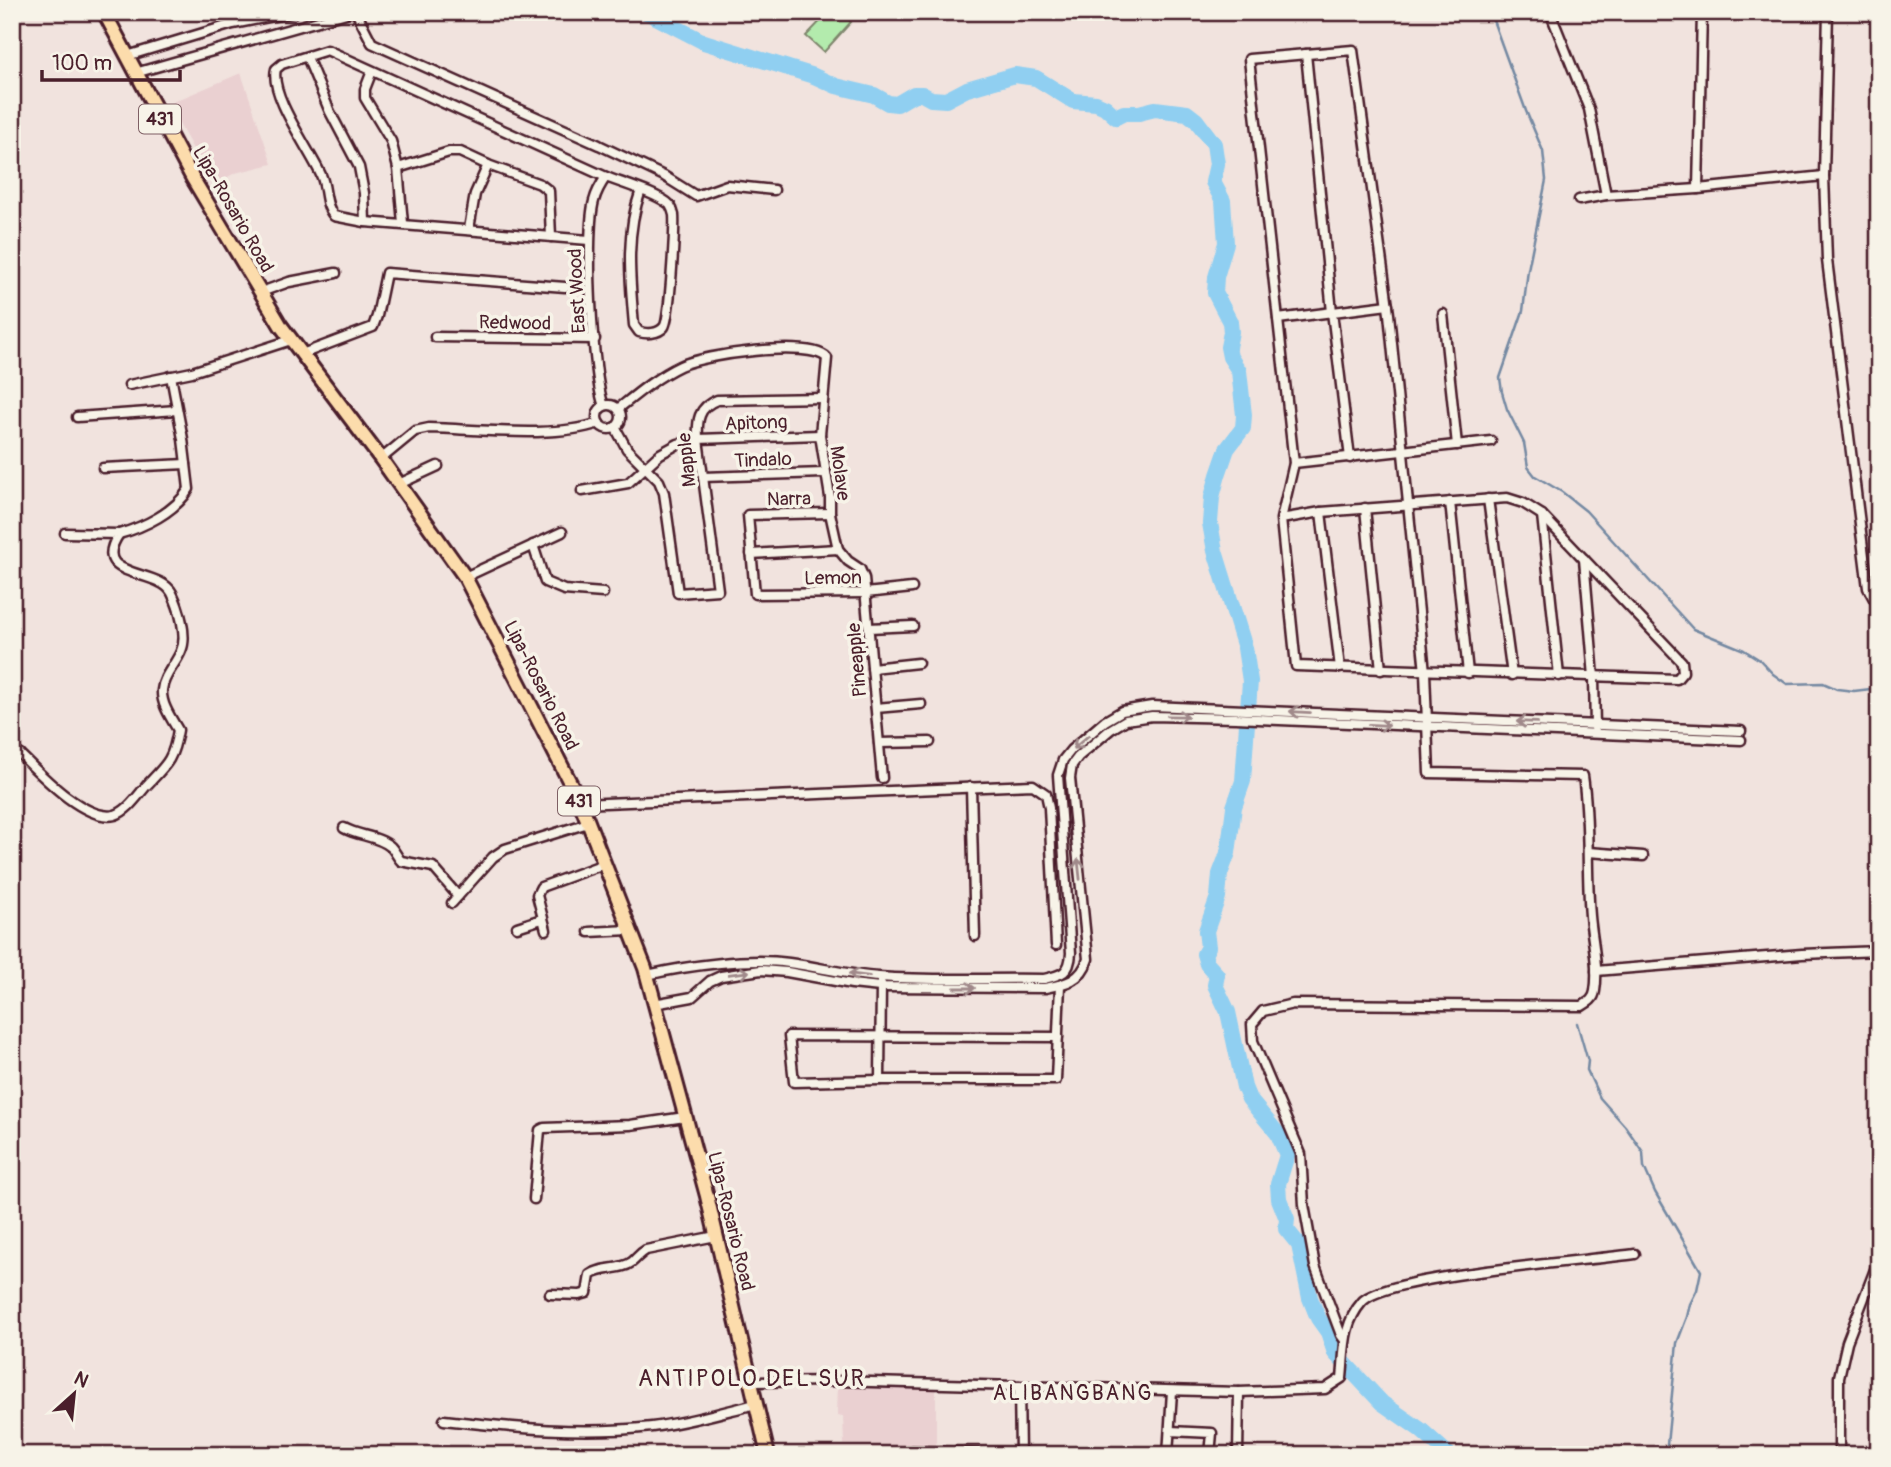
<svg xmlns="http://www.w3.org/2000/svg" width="1891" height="1467" viewBox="0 0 1891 1467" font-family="Pangolin,sans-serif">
<rect width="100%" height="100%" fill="#f1e3de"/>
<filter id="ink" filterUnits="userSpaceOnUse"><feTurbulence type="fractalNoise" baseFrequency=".0143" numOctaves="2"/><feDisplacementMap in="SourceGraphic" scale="14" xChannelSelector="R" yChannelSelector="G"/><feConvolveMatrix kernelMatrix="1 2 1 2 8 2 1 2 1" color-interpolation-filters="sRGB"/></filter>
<g filter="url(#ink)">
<g fill="#ead0d1">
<path d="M241 73 272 164 235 173 213 185 168 104Z"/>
<path d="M838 1384 936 1386V1447L844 1445 843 1416 837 1415Z"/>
</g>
<path fill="#b3ebad" stroke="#7e856c" stroke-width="2" d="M829 12H840L851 22 824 52 806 36Z"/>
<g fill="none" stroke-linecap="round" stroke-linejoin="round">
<g stroke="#7489a2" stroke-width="2.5">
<path d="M1490 12 1526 111 1543 151 1546 180 1528 270 1523 311 1500 378 1502 392 1507 409 1524 443 1528 467 1535 476 1562 492 1586 511 1693 629 1744 650 1760 660 1773 674 1787 684 1823 683 1837 689 1854 691 1879 688"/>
<path d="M1577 1023 1588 1061 1587 1070 1600 1098 1625 1126 1643 1152 1644 1167 1655 1192 1701 1271 1697 1290 1690 1304 1687 1317 1677 1343 1666 1455"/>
</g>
<path stroke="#90cff1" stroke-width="16" d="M646 12 704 42 814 76 836 86 874 95 888 103 897 104 914 94H922L931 99 946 100 967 89 1015 75 1036 78 1073 101 1096 103 1105 107 1116 117 1124 113H1139L1155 109 1187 113 1196 120 1214 144 1217 164 1213 182 1223 201 1226 243 1216 277 1215 293 1230 322 1231 332 1228 347 1230 357 1239 371 1244 415 1243 428 1227 449 1218 475 1212 497 1210 523 1215 551 1245 648 1250 681 1243 781 1234 807 1228 853 1220 874 1218 897 1206 931 1208 947 1204 954 1207 964 1217 975 1215 985 1228 1012 1244 1087 1249 1099 1278 1134 1287 1155 1278 1184 1279 1199 1287 1219 1286 1229 1299 1245 1310 1298 1318 1318 1328 1332 1335 1353 1382 1403 1421 1430 1449 1455"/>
<g stroke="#4a1f2b" stroke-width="13">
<g id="street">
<path d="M356 12 372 43 599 145 664 176 696 196 727 185 774 190"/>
<path d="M1550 12 1589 109 1606 195"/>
<path d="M1828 12 1824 176 1827 260 1868 588 1874 599 1879 604"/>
<path d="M1306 54 1332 312 1350 458"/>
<path d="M127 56 233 24 295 12"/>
<path d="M307 57 330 112 359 167 364 193 365 222"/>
<path d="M372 71 365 89V98L391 141 398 168 403 223"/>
<path d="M135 73 350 12"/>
<path d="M398 168 449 152H460L488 165 540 184 549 191 551 237"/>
<path d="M1698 189 1702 12"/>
<path d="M1579 200 1606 195 1698 189 1824 176"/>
<path d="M469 229 475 194 488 165"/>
<path d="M589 240 365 222 334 216C324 205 327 188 321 175 310 150 269 95 276 69L282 64 327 50 606 177C621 183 659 194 670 205 672 208 673 211 674 215 675 228 670 320 664 327 658 334 647 334 639 332L634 325C630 279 625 234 641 190"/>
<path d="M261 292 289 282 336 273"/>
<path d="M1443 314 1457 445"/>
<path d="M1278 319 1388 305"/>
<path d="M435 337 595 339"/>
<path d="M302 354 373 327 377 316 386 273 565 287"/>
<path d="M129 385 192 372 291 340"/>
<circle cx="609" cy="417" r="12"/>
<path d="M604 406C592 376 585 233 594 201 596 193 601 184 606 177"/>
<path d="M618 409C638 393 657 377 680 366 703 355 810 339 827 358L820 435 830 497V513L838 549 848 561 860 569 864 578 882 778"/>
<path d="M77 417 177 410"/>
<path d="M615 427 627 449 659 481 664 493 678 593 718 590 698 439C697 421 698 407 717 400L823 398"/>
<path d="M381 459 415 431 429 428C478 429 554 439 599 423"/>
<path d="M1294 463 1491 441"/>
<path d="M103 468 186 464"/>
<path d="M703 477 824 473"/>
<path d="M399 484 438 466"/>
<path d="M582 491 628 483 660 454 678 444 698 439 820 435"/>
<path d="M1488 499 1512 675"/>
<path d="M1450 502 1468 673"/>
<path d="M1365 508 1381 670"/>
<path d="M1321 512 1340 668"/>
<path d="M830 513 748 515 755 594 866 593 912 588"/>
<path d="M1542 515 1559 676"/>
<path d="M1281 519 1321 512 1507 498 1523 503 1542 515 1682 662 1683 672 1677 679 1296 666 1281 519 1294 463 1249 59 1353 50 1389 314 1425 672 1429 773 1583 776C1590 823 1586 869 1590 916 1592 940 1599 967 1595 991 1594 999 1589 1002 1582 1006L1293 1004 1263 1011 1252 1024 1253 1041 1301 1154 1304 1205 1315 1266 1341 1335 1344 1339"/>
<path d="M119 534C144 527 175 512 189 489L183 439 171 376"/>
<path d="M533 545 545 582 564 590 603 593"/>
<path d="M751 554 838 549"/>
<path d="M1584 559 1594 677 1595 728"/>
<path d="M465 577 562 532"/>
<path d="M869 628 913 626"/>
<path d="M872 668 918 663"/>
<path d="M876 708 921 704"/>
<path d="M879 743 930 742"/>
<path d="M12 750 21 755C40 774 85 822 115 815 128 811 138 795 147 785 167 764 173 760 178 730 171 718 161 704 162 690 163 676 176 664 181 651 188 636 179 607 172 593 160 568 88 580 119 534L65 533"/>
<path d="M971 787 975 936"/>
<path d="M581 804 1033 785 1046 794 1049 808 1056 945"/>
<path d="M344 828C358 836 379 836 391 847 395 851 397 857 401 861L433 867 458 896"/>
<path d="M1588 852 1643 856"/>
<path d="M452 903 493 857 505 849 588 823"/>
<path d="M517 927 542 919"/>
<path d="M546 930 537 895 541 887 604 864"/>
<path d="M589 932 630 930"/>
<path d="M1596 971 1802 954 1879 951"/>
<path d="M647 975C686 966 749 957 789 963 819 967 848 975 879 977 933 981 989 978 1044 979 1062 975 1070 973 1071 953L1058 775 1063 760 1071 750 1105 721 1122 711 1152 706 1741 731"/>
<path d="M881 984 880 1080H1056L1060 985"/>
<path d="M654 1004 692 997 710 981 721 976 761 970 787 972 852 984 880 987 1045 988C1066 984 1081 981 1088 959L1070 778 1072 765 1078 757 1111 729 1126 720 1152 716 1236 718 1741 740"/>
<path d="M880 1080 794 1082 789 1036 1058 1037"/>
<path d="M534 1199 540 1130 544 1128 630 1125 685 1117"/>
<path d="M550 1294 580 1295 587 1293 590 1275C602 1266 620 1271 632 1262 637 1258 639 1254 646 1250L716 1236"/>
<path d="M752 1382 835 1381 1239 1392 1325 1389 1342 1378C1345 1351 1342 1325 1362 1302 1385 1275 1588 1261 1635 1254"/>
<path d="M1019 1386 1020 1455"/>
<path d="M444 1420C514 1428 582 1435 652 1427 687 1423 722 1412 756 1404"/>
<path d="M1170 1431 1212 1433 1210 1455"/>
<path d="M912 1455V1451L1020 1455"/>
<path d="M1168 1455 1172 1391"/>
<path d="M1238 1455 1239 1392"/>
<path d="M1839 1455V1377L1847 1342 1879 1259"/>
</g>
</g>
<g stroke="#4a1f2b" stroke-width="18">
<path id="primary" d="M104 12 193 179 281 326 381 459 465 577 581 804 645 968 707 1196 768 1455"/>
</g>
<use href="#street" stroke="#f7f3e8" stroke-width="8"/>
<use href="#primary" stroke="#fcdcac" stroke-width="12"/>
</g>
<defs><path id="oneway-shaft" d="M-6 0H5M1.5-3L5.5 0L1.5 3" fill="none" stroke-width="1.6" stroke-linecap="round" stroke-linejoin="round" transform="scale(1.75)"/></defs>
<g stroke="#a0898a">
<use href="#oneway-shaft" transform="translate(1300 712) rotate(-177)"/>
<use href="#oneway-shaft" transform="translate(1178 716) rotate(1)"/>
<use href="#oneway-shaft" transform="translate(1527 722) rotate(-178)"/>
<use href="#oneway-shaft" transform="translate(1379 725) rotate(3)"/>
<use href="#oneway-shaft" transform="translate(1081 742) rotate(139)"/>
<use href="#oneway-shaft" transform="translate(1079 869) rotate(-96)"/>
<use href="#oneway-shaft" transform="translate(739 973) rotate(-8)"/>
<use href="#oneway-shaft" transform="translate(859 975) rotate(-173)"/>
<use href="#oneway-shaft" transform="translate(965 988)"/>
</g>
</g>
<g text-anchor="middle" stroke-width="7" stroke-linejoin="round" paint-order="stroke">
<g fill="#f7f3e8" stroke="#7e5f64" stroke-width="2">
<rect x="139" y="104.5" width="42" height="29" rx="5"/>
<rect x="558" y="786.5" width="42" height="29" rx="5"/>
</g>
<g font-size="18" font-weight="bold" fill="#4a1f2b">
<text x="160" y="125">431</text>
<text x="579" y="807">431</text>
</g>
<g font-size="19" fill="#4a1f2b" stroke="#f7f3e8">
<text transform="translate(234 209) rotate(60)" y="7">Lipa-Rosario Road</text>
<text transform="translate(576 291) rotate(-93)" y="7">East Wood</text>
<text transform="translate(515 322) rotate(1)" y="7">Redwood</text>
<text transform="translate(756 422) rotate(-2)" y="7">Apitong</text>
<text transform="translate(763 459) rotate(-2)" y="7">Tindalo</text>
<text transform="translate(686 460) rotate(-96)" y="7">Mapple</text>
<text transform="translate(841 473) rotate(82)" y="7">Molave</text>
<text transform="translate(789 498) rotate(-1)" y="7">Narra</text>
<text transform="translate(833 577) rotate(-1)" y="7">Lemon</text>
<text transform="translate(856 660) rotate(-95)" y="7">Pineapple</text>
<text transform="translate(542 685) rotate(63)" y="7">Lipa-Rosario Road</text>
<text transform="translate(732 1221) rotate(76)" y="7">Lipa-Rosario Road</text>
</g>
<g font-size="21" letter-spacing="2" fill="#4a1f2b" stroke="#f7f3e8">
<text x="1073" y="1400">ALIBANGBANG</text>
</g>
<g font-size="23" letter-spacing="2" fill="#4a1f2b" stroke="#f7f3e8">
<text x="752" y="1386">ANTIPOLO DEL SUR</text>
</g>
</g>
<rect width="1891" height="1467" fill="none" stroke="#f7f3e8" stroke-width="42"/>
<rect x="21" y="21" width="1849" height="1425" fill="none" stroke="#4a1f2b" stroke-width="2.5" filter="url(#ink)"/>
<g transform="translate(74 1394) rotate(27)" stroke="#f7f3e8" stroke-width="5" paint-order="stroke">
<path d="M0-5L12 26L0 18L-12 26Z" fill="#4a1f2b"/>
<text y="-10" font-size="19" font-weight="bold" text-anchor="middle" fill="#4a1f2b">N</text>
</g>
<path d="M42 70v10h138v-10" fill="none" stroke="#4a1f2b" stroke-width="3.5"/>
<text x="52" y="70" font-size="21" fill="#4a1f2b" stroke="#f7f3e8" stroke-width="5" paint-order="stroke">100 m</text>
</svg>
